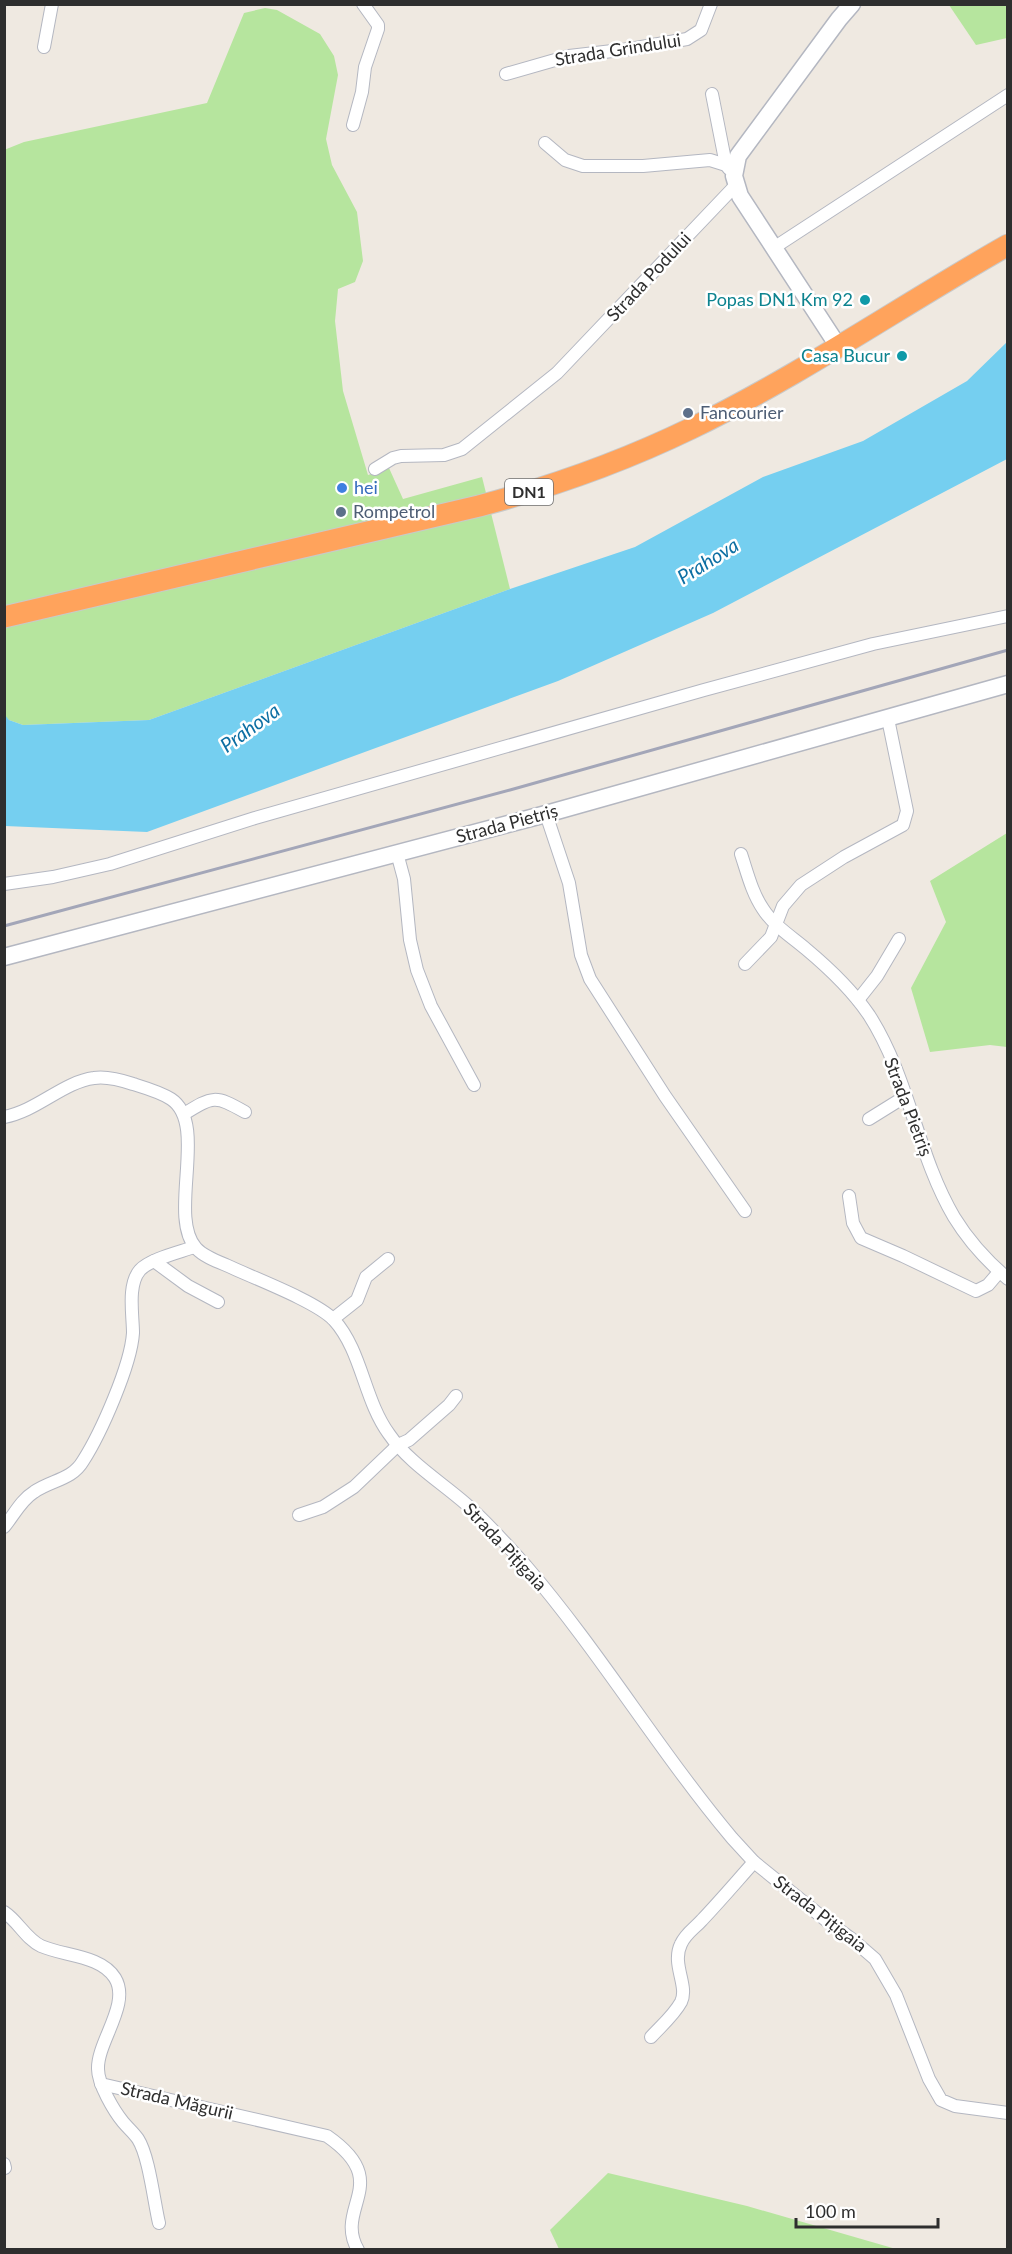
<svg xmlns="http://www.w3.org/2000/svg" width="1012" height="2254" viewBox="0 0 1012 2254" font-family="Lato,sans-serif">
<rect width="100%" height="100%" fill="#efe9e1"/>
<g fill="#b6e59e">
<path d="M949 5H1007V38L976 45Z"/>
<path d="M265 8 277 10 320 34 334 56 338 75 326 139 332 165 357 212 363 261 355 282 338 289 335 321 343 391 368 475 389 468 403 499 482 477 510 589 149 720 23 725 9 720 4 715V150L24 142 207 103 244 13Z"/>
<path d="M1007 833V1047L990 1045 930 1052 911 988 946 922 930 881Z"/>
<path d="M608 2173 747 2206 896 2249H559L550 2230Z"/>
</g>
<path fill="#75cff0" d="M1007 342V459L713 613 558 681 147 832 5 826V715L9 720 23 725 149 720 510 589 635 547 763 477 863 441 967 381Z"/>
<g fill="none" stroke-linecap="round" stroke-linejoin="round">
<g stroke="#b4b7c1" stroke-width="14">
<g id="street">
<path d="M44 47 52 4"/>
<path d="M506 74 569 56 630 49 687 39 701 30 711 4"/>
<path d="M712 94 726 165 729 169"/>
<path d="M353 125 362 92 365 67 378 29V25L363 4"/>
<path d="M545 143 565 160 583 166H643L710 160 726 165"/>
<path d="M775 247 1008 95"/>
<path d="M375 469 393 458 401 456 444 455 462 449 557 373 735 186"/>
<path d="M546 814 569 883 581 955 590 979 665 1096 745 1211"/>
<path d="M397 853 404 879 410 940 417 970 431 1006 474 1085"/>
<path d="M741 854C747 872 752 893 763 909 773 925 792 937 806 949 830 969 852 990 869 1015 909 1077 917 1154 954 1217 968 1240 987 1261 1008 1279"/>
<path d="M4 884 53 877 110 864 255 818 704 690 873 644 1008 616"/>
<path d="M745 964 771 937 783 906 801 885 844 857 903 825 907 811 888 719"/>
<path d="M858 1000 877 976 899 939"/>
<path d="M184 1114C213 1096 215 1095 245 1112"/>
<path d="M4 1117C37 1111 63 1082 94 1078 107 1076 121 1080 133 1084 146 1088 160 1092 171 1099 209 1124 167 1216 196 1248 203 1256 216 1261 226 1265 251 1277 316 1301 334 1320 362 1351 364 1400 389 1434 408 1462 441 1482 466 1504 487 1522 507 1545 526 1566 600 1652 659 1751 732 1838L754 1862 827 1921 853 1940 875 1959 896 1995 929 2079 941 2100 955 2106 1008 2113"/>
<path d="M869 1119 906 1096"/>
<path d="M849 1196 853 1223 861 1238 903 1256 976 1291 988 1285 999 1272"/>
<path d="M154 1261 188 1286 218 1302"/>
<path d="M333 1319 357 1300 366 1277 388 1259"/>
<path d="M299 1515 323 1507 354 1487 398 1445 409 1440 449 1405 456 1396"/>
<path d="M4 1527C14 1515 21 1500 34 1492 51 1480 72 1480 83 1461 101 1433 131 1365 133 1333 133 1315 127 1285 140 1270 150 1259 180 1252 194 1247"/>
<path d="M4 1912C18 1921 26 1939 41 1946 63 1956 101 1955 115 1978 131 2004 97 2042 98 2069 98 2084 114 2111 123 2122 128 2128 134 2133 138 2139 149 2156 154 2202 159 2223"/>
<path d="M651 2037C661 2026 674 2015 681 2002 689 1986 671 1964 681 1944 686 1933 694 1929 702 1920 720 1901 737 1881 754 1862"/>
<path d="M101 2084 327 2136C395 2183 333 2207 358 2250"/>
<path d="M4 2164 5 2168"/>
</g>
</g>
<g stroke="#b4b7c1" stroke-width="19">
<g id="secondary">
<path d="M838 346 740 196 734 176 738 156 839 19 852 4"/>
<path d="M4 957 546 814 1008 684"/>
</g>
</g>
<g stroke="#c9c9c9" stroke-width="23">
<path id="highway" d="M4 617 479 506C551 487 624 461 692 428 801 375 902 305 1008 245"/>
</g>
<use href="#street" stroke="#fff" stroke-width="12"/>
<use href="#secondary" stroke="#fff" stroke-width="16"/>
<use href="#highway" stroke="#ffa35c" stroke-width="21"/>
<path stroke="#a3a6b8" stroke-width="3" d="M4 926 510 790 1008 650"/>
</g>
<g fill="#0f9aa8" stroke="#fff" stroke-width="2">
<circle cx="865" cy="300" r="6"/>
<circle cx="902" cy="356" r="6"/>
</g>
<g fill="#5c6f8a" stroke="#fff" stroke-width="2">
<circle cx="688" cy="413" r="6"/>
<circle cx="341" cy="512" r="6"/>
</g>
<circle fill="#3f7fe0" stroke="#fff" stroke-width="2" cx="342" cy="488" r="6"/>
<g text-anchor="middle" stroke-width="5" stroke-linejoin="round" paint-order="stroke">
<rect fill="#fff" stroke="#6d6d6d" stroke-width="1.5" x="505" y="479" width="48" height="26" rx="4.5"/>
<g font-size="16" font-weight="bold" fill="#2e2e2e">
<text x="529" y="498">DN1</text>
</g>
<g font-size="18" fill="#2e2e2e" stroke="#fff">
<text transform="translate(618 50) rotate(-9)" y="6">Strada Grindului</text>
<text transform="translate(649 277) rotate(-47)" y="6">Strada Podului</text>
<text transform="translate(507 824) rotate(-15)" y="6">Strada Pietriș</text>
<text transform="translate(908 1107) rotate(69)" y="6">Strada Pietriș</text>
<text transform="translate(505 1547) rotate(47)" y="6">Strada Pițigaia</text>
<text transform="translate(820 1914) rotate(38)" y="6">Strada Pițigaia</text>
<text transform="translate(177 2101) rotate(13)" y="6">Strada Măgurii</text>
</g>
<g font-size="18" fill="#0d838f" stroke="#fff" text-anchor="end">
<text x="853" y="306">Popas DN1 Km 92</text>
<text x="890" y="362">Casa Bucur</text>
</g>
<g font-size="18" fill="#4e5e75" stroke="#fff" text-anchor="start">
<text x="700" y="419">Fancourier</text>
<text x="353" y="518">Rompetrol</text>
</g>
<g font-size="18" fill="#366cbe" stroke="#fff" text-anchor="start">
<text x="354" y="494">hei</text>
</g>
<g font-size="20" font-style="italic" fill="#0d6fa3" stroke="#fff">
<text transform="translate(708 561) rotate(-32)" y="7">Prahova</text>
<text transform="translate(250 728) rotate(-36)" y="7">Prahova</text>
</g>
</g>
<rect width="1012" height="2254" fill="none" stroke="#2e2e2e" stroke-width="12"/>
<path d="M796 2218v9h142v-9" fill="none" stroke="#2e2e2e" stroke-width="3"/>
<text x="805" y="2218" font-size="18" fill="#2e2e2e" stroke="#ffffff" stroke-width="4.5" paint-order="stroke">100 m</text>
</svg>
